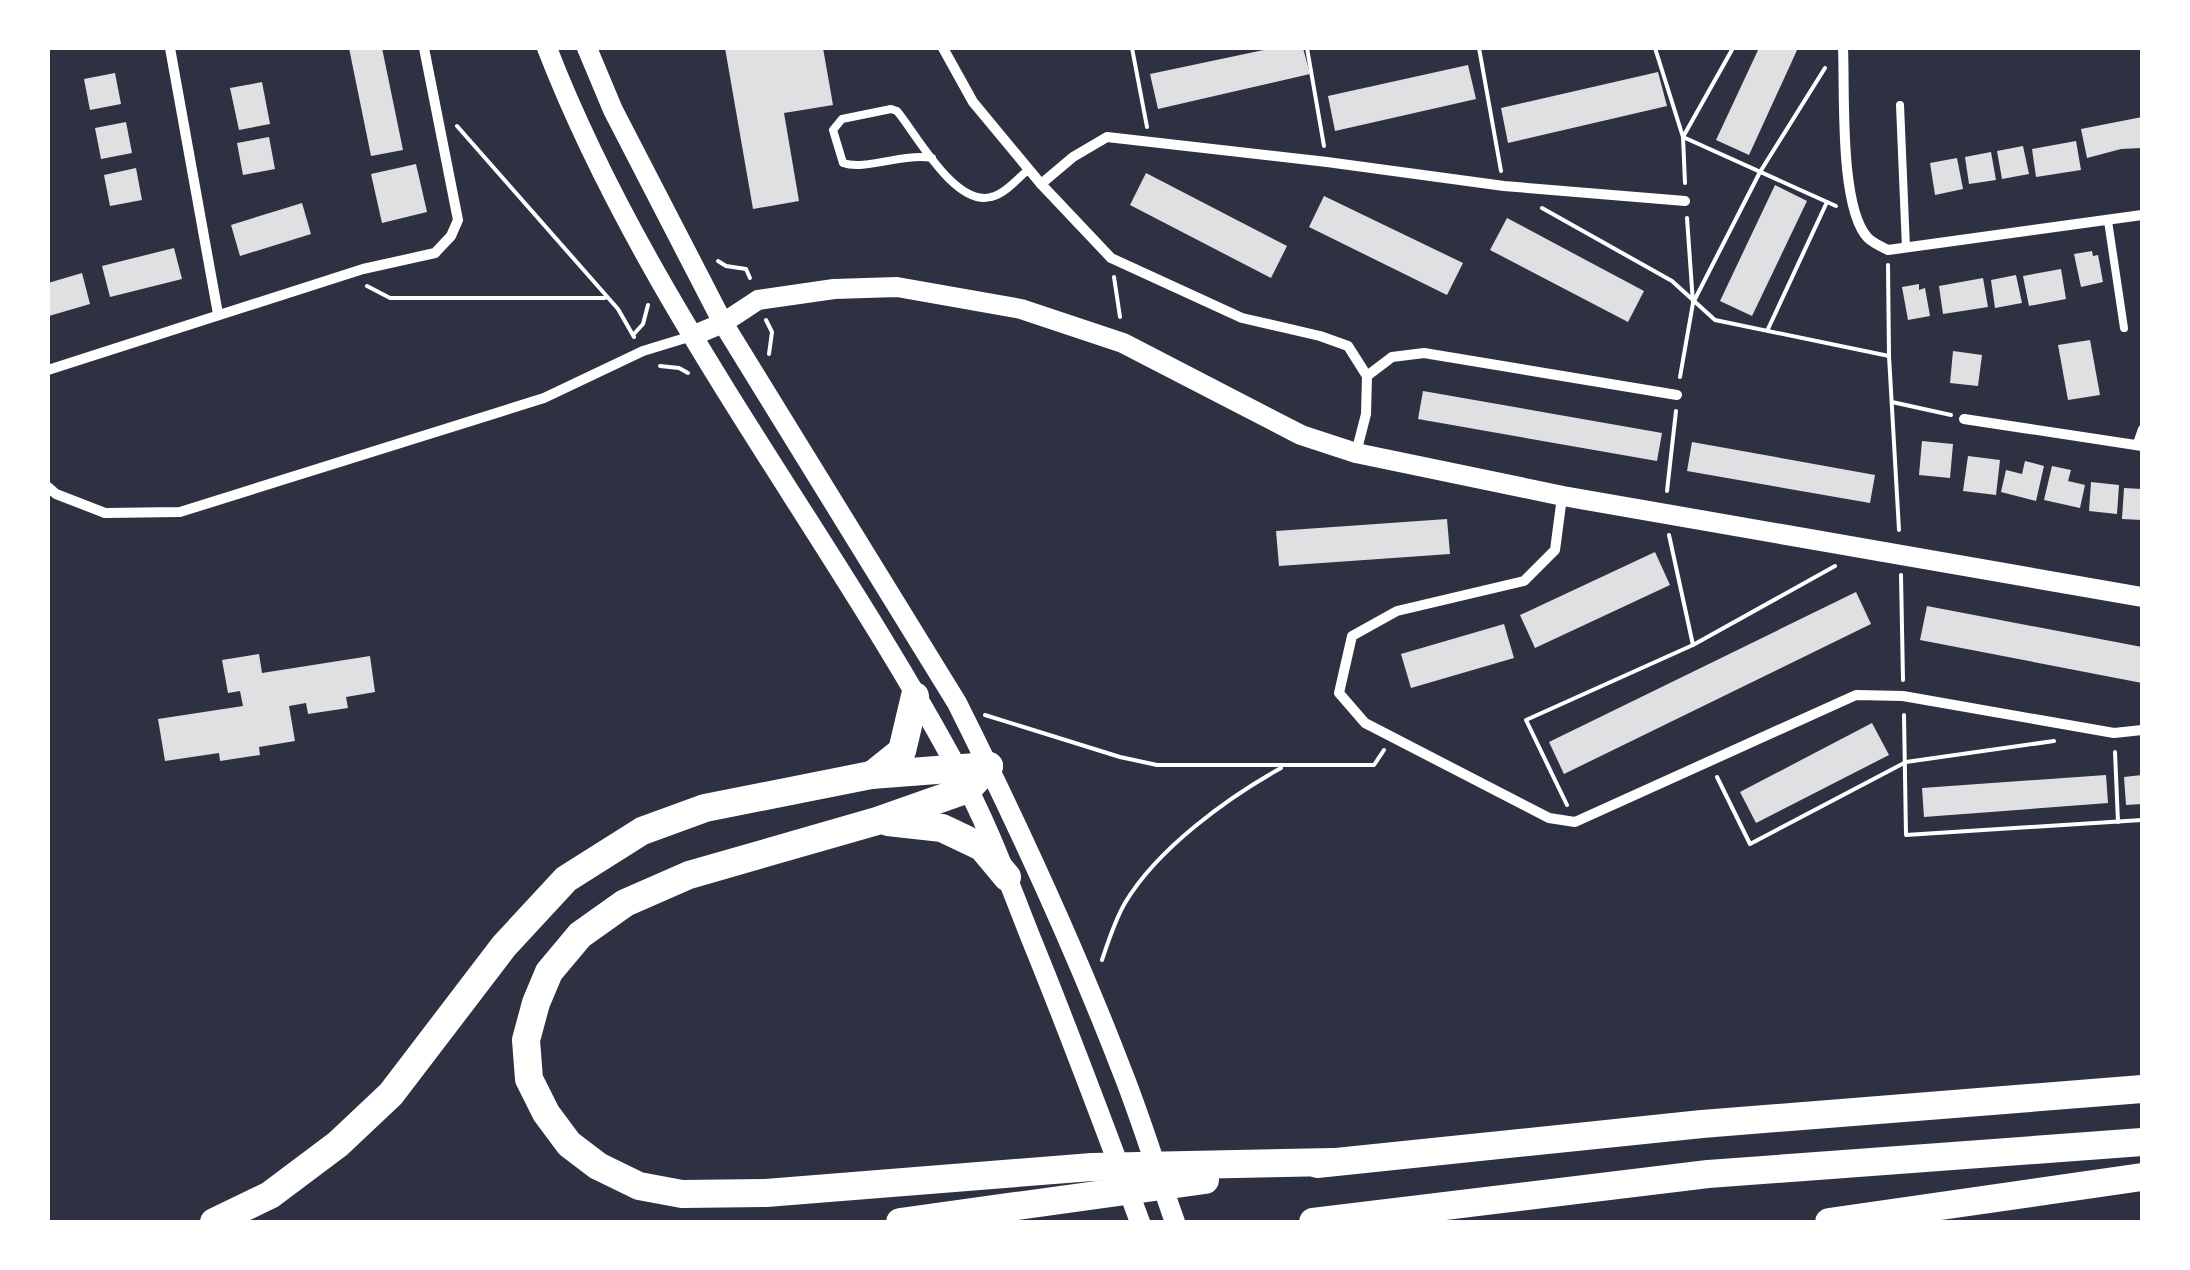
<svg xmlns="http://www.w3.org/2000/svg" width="2190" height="1270" viewBox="0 0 2190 1270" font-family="Arial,sans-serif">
<rect width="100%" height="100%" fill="#2d3142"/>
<g fill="#e0e0e3">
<path d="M349 48H382L403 150 371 156Z"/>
<path d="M725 48H823L833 105 784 113 799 201 753 209Z"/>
<path d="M1273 48H1303L1310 74 1158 109 1150 74Z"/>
<path d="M1759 48H1798L1749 155 1716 140Z"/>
<path d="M1468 65 1476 99 1335 131 1328 96Z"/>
<path d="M1658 72 1667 106 1508 143 1501 108Z"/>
<path d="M115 73 121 104 90 110 84 79Z"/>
<path d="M262 82 270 124 239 130 230 88Z"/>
<path d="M2142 117V148L2121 149 2087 158 2081 129Z"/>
<path d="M126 122 132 153 101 159 95 128Z"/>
<path d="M269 137 275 169 243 175 237 143Z"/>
<path d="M2076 141 2081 170 2036 177 2032 149Z"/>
<path d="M2023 146 2029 174 2002 179 1997 151Z"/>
<path d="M1991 152 1996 180 1969 184 1965 157Z"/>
<path d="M1957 158 1963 189 1935 195 1930 163Z"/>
<path d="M416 164 427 212 382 223 371 174Z"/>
<path d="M136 168 142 200 110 206 104 175Z"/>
<path d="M1146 173 1287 246 1271 278 1130 205Z"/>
<path d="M1775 185 1807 201 1752 316 1720 301Z"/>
<path d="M1324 196 1463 263 1447 295 1309 227Z"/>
<path d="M302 203 311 234 240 256 231 225Z"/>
<path d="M1507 218 1644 291 1628 322 1490 250Z"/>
<path d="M174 248 182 279 110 297 102 266Z"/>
<path d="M2092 251 2093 256 2098 255 2103 282 2081 287 2074 254Z"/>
<path d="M2061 269 2066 299 2029 306 2023 276Z"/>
<path d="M82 273 90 304 49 316 48 283Z"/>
<path d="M2016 275 2022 303 1995 308 1991 280Z"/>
<path d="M1983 278 1988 307 1943 314 1939 286Z"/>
<path d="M1919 284V290L1925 288 1930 316 1908 320 1902 287Z"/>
<path d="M2090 340 2100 395 2068 400 2058 345Z"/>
<path d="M1953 351 1982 355 1978 386 1950 383Z"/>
<path d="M1423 391 1662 433 1657 461 1418 419Z"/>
<path d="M1922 441 1953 444 1950 478 1919 475Z"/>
<path d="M1692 442 1875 475 1870 503 1687 471Z"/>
<path d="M1968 456 2000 460 1996 495 1963 491Z"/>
<path d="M2025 461 2044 466 2036 501 2001 492 2006 470 2022 474Z"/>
<path d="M2052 466 2071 470 2068 481 2085 485 2080 508 2044 500Z"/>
<path d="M2091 482 2119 485 2117 514 2089 511Z"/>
<path d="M2124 488 2142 489V520L2122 519Z"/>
<path d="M1447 519 1450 554 1279 566 1276 531Z"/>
<path d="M1655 552 1670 585 1535 648 1520 615Z"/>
<path d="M1856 592 1871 624 1564 774 1549 742Z"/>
<path d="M1927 606 2142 647V683L1920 640Z"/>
<path d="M1504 624 1514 658 1411 688 1401 654Z"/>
<path d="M259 654 262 673 370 656 375 692 346 697 348 708 308 714 306 703 289 706 295 741 259 747 260 755 220 761 219 753 165 761 158 719 243 706 240 691 228 693 222 660Z"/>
<path d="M1872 723 1889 755 1756 823 1740 792Z"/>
<path d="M2106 775 2108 803 1924 817 1922 788Z"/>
<path d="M2142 775V804L2126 805 2124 777Z"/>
</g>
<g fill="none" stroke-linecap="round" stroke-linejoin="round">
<g stroke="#fff" stroke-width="4">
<path d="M1132 48 1147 127"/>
<path d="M1307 48 1324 146"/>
<path d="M1479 48 1501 171"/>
<path d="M1655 48 1683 137 1685 183"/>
<path d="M1733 48 1683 137 1836 206"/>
<path d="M457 126 618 309 634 337"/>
<path d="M1542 208 1672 281 1715 320 1889 356"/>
<path d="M718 261 726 266 746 269 750 278"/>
<path d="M1888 265 1889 356 1899 530"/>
<path d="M1114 277 1120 317"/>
<path d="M367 286 390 298H605"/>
<path d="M1695 299 1760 172 1825 68"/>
<path d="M766 320 772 332 769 354"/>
<path d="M1768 329 1827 202"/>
<path d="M633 335 643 324 648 305"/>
<path d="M660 366 679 368 688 373"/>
<path d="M1680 377 1693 303 1687 218"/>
<path d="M1892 402 1951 415"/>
<path d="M1667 491 1676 411"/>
<path d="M1669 535 1693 645"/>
<path d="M1901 575 1903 680"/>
<path d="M985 715 1120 757 1157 765H1374L1384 750"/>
<path d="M1904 715 1906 835 2142 820"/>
<path d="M2115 752 2118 822"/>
<path d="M1717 777 1750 844 1906 762 2054 741"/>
<path d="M1567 805 1526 720 1693 645 1835 566"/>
<path d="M1102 960C1108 942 1115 920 1125 903 1157 849 1227 798 1281 768"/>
</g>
<g stroke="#fff" stroke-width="8">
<path d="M1900 105 1906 248"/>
<path d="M932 158C901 153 865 171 843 163L833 130 842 119 891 109 897 111C917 135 955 207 991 197 1005 194 1018 178 1029 169"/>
<path d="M2108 221 2124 328"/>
<path d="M2136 446 2142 429"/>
</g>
<g stroke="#fff" stroke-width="10">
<path d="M170 48 218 314"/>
<path d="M943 48 973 102 1041 184 1111 258 1242 318 1320 336 1348 346 1367 376 1366 414 1356 453"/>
<path d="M1843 48C1845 91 1839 208 1868 238 1873 243 1882 247 1888 250L2142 215"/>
<path d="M1041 184 1073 157 1107 137 1327 162 1504 186 1685 201"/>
<path d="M48 370 363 269 435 253 451 236 458 220 424 48"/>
<path d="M1367 376 1392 357 1424 353 1677 395"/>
<path d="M1964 419 2142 446"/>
<path d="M48 487 56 494 105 513 180 512 544 398 643 351 692 336"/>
<path d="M1562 497 1555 550 1524 581 1397 611 1352 636 1339 693 1365 723 1549 818 1575 822 1856 695 1903 696 2114 733 2142 730"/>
</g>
<g stroke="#fff" stroke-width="20">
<path d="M547 48C646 304 827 527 957 768 987 822 1009 883 1032 941 1070 1034 1105 1128 1140 1222"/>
<path d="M587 48 613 110 723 323 957 703C1017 823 1074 946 1122 1071 1142 1121 1157 1172 1175 1222"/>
<path d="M692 336 723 323 758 300 834 289 897 287 1021 309 1123 343 1301 435 1356 453 1563 496 2142 597"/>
</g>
<g stroke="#fff" stroke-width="28">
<path d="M989 766 968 789 877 821 689 875 625 903 580 935 549 972 536 1003 526 1040 529 1079 546 1113 569 1144 598 1166 639 1186 682 1194 766 1193 1092 1167 1334 1162"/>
<path d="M872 775 902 751 915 696"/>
<path d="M888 822 942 828 982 847 1007 877"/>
<path d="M1317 1164 1702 1124 2142 1089"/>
<path d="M214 1222 270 1195 338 1144 391 1094 504 946 566 879 642 831 705 808 871 775 989 766"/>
<path d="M900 1222 1205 1180"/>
<path d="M1313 1222 1708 1174 2142 1142"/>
<path d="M1829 1222 2142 1177"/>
</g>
</g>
<rect width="2190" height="1270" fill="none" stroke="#ffffff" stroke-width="100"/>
</svg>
